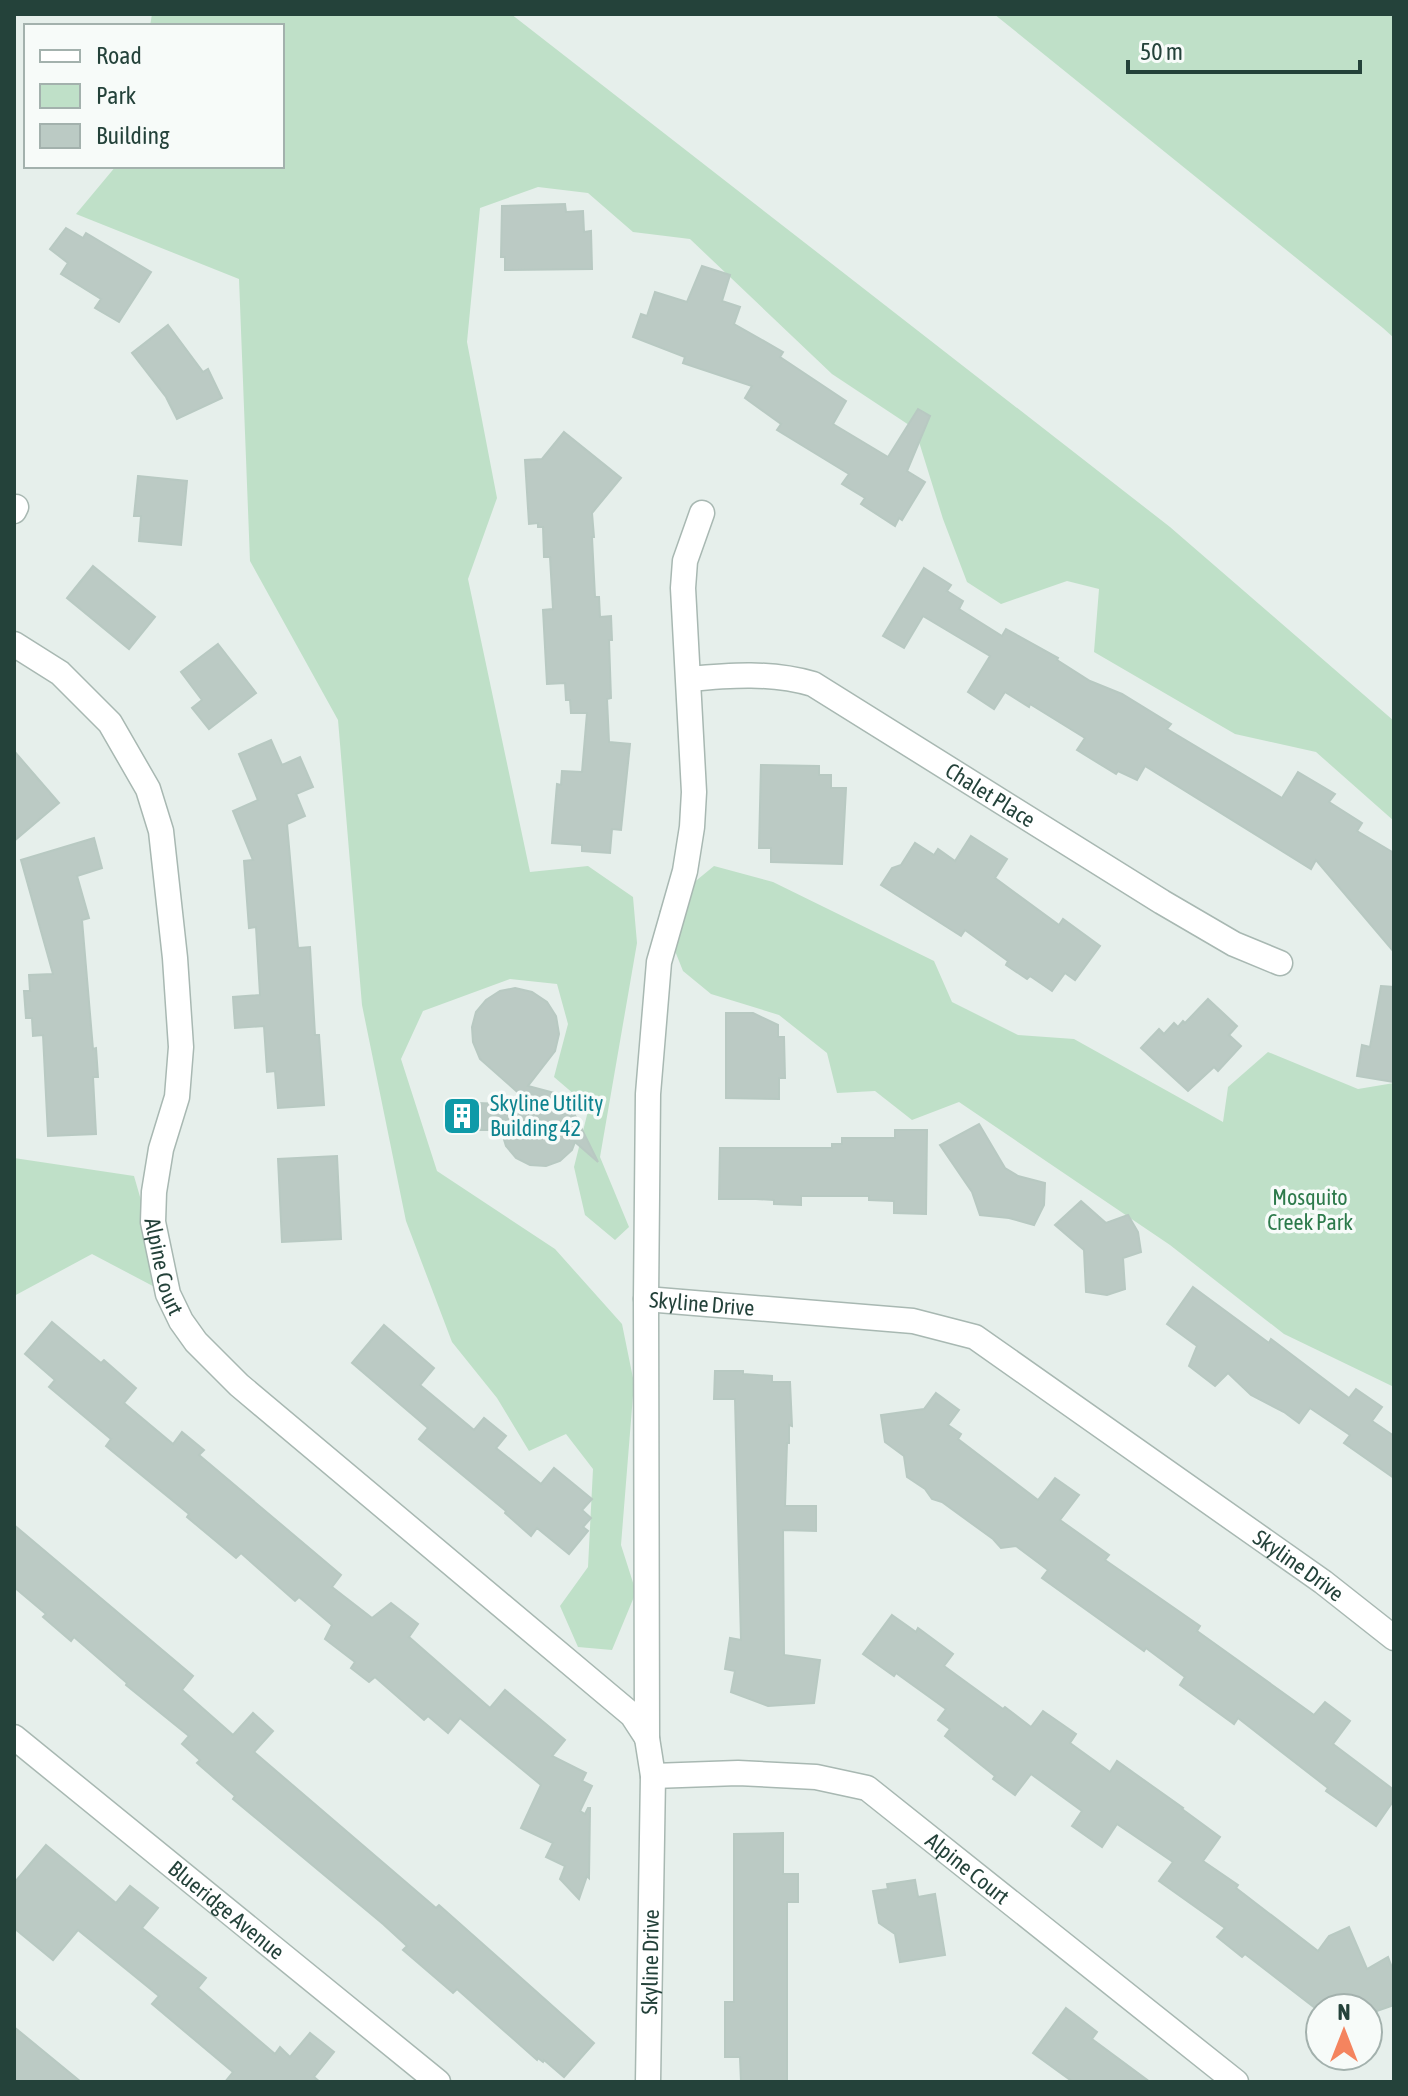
<svg xmlns="http://www.w3.org/2000/svg" width="1408" height="2096" viewBox="0 0 1408 2096" font-family="'Asap Condensed',sans-serif">
<rect width="100%" height="100%" fill="#e6efeb"/>
<g fill="#bfe0c8">
<path d="M152 14H511L1170 527 1394 721V821L1316 752 1235 734 1094 652 1099 589 1067 581 1001 604 967 582 943 519 915 429 832 374 690 239 633 232 588 193 538 187 480 208 467 342 497 498 468 579 530 872 588 866 633 897 637 943 600 1157 629 1227 615 1240 585 1215 574 1167 589 1107 554 1077 568 1024 557 984 510 979 423 1011 401 1059 437 1171 555 1249 622 1324 634 1383 621 1545 636 1592 612 1650 578 1647 560 1606 588 1567 593 1469 566 1434 529 1451 497 1398 452 1342 406 1221 362 1005 338 720 250 561 239 279 76 214 116 166H282V26H150Z"/>
<path d="M994 14H1394V338L1383 328Z"/>
<path d="M714 866 773 882 934 961 952 1002 1018 1035 1074 1039 1223 1122 1228 1087 1268 1052 1358 1089 1394 1083V1387L1284 1334 1170 1245 959 1102 912 1120 875 1091 837 1093 827 1053 779 1015 711 994 683 971 659 911Z"/>
<path d="M14 1158 134 1176 168 1294 92 1254 14 1296Z"/>
</g>
<g fill="#bbcac4" stroke="#b8c9c2" stroke-width="2">
<path d="M565 204 566 212 583 211 584 232 591 231 592 269 505 270V257H501L502 206Z"/>
<path d="M66 228 83 238 86 233 151 272 119 322 95 308 101 299 61 274 68 263 50 249Z"/>
<path d="M702 266 730 275 722 301 740 307 734 324 783 352 780 357 846 401 833 424 888 457 918 409 930 416 907 471 925 482 902 520 899 518 895 526 861 504 865 498 842 484 849 474 777 430 781 424 745 398 752 386 683 363 685 357 633 337 641 314 647 316 655 292 687 302Z"/>
<path d="M168 325 203 372 208 369 222 398 177 419 166 397 132 353Z"/>
<path d="M564 432 621 478 592 513 594 537H592L595 597H599L600 617 611 616 612 640H609L611 698 607 699 609 742 630 744 621 830 612 829 610 853 582 851V845L552 843 557 784 561 785 562 771 582 772 587 713H571L570 700H566L565 683 547 684 543 610 553 609 550 557H544L543 527H538V523L529 524 525 460 542 459Z"/>
<path d="M138 476 187 481 181 545 139 541 141 516H134Z"/>
<path d="M93 566 155 617 129 649 67 598Z"/>
<path d="M924 568 951 585 947 591 963 601 959 609 1002 636 1006 629 1058 658 1057 660 1090 681 1122 694 1171 724 1167 729 1282 798 1298 772 1335 794 1329 802 1362 823 1357 831 1394 853V952L1316 860 1311 869 1145 766 1137 780 1118 771 1116 774 1077 750 1085 738 1030 704 1029 707 1005 692 994 709 968 692 990 656 923 616 904 648 883 636Z"/>
<path d="M218 644 256 693 209 729 192 708 202 700 181 672Z"/>
<path d="M271 740 282 765 300 757 313 787 296 794 305 816 287 824 298 948 310 947 315 1035H319L324 1105 278 1108 275 1071 267 1072 264 1026 235 1028 233 997 260 995 256 927 249 928 244 861 253 860 233 811 258 800 239 754Z"/>
<path d="M14 751 59 803 14 841Z"/>
<path d="M761 765 819 766V775H831V788H846L842 864 771 862V848H759Z"/>
<path d="M971 836 1007 859 995 878 1059 925 1063 919 1100 946 1075 980 1065 973 1052 991 1030 976 1027 979 1006 965 1008 961 965 930 961 936 881 885 892 868 901 865 915 843 934 855 938 849 955 861Z"/>
<path d="M94 838 102 868 77 876 89 918 82 920 93 1049 96 1048 98 1077H93L96 1134 48 1136 43 1035 33 1036 32 1018H26L24 991H30L29 975 53 974 21 860Z"/>
<path d="M1381 986 1394 987V1082L1357 1076 1362 1045 1370 1047Z"/>
<path d="M515 988 532 992 547 1002 556 1016 559 1034 555 1051 528 1086 558 1094 570 1105 598 1162 575 1142 572 1150 560 1161 546 1166 530 1165 516 1158 506 1146 501 1130H452V1102L532 1105 480 1059 473 1042 472 1027 476 1012 486 1000 500 991Z"/>
<path d="M1208 999 1237 1026 1229 1035 1241 1046 1218 1071 1214 1067 1188 1091 1141 1048 1159 1029 1164 1034 1174 1023 1178 1027 1183 1021 1185 1023Z"/>
<path d="M726 1013H753L778 1025V1037H784L785 1078H779V1099L726 1098Z"/>
<path d="M979 1124 1005 1168 1018 1176 1045 1183 1044 1205 1034 1225 1009 1218 980 1215 972 1192 940 1145Z"/>
<path d="M895 1130H927L926 1214 894 1213V1201L869 1200V1196H801V1205L774 1204V1200L756 1199H719L720 1148H832V1144H842V1138H895Z"/>
<path d="M337 1156 341 1239 282 1242 278 1159Z"/>
<path d="M1081 1201 1106 1223 1128 1215 1138 1232 1141 1252 1123 1258 1125 1289 1107 1295 1086 1292 1084 1250 1055 1225Z"/>
<path d="M1193 1287 1269 1343 1271 1339 1349 1398 1356 1389 1382 1407 1372 1421 1394 1436V1478L1344 1443 1350 1435 1310 1408 1299 1423 1284 1412 1251 1395 1228 1373 1215 1386 1189 1366 1197 1346 1167 1324Z"/>
<path d="M52 1322 101 1363 104 1360 136 1388 124 1403 173 1444 182 1432 204 1450 199 1455 341 1575 332 1587 372 1618 391 1603 418 1624 409 1637 490 1708 505 1690 565 1740 552 1756 586 1773 582 1781 592 1786 580 1811 585 1814 588 1808H590L589 1878 587 1876 579 1899 560 1879 565 1866 546 1857 553 1843 521 1828 541 1785 460 1718 448 1733 428 1716 424 1720 375 1677 369 1682 351 1668 355 1662 325 1639 332 1625 299 1597 295 1601 241 1553 236 1558 187 1517 189 1514 106 1446 111 1439 49 1387 55 1380 25 1354Z"/>
<path d="M384 1325 434 1368 420 1385 474 1430 484 1418 506 1436 496 1448 541 1484 554 1468 592 1499 582 1510 591 1518 583 1527 588 1531 569 1554 537 1528 531 1536 505 1513 506 1511 419 1439 428 1428 352 1363Z"/>
<path d="M715 1371H743V1374L772 1376V1382H790L792 1426 789 1425V1443H787L785 1506H816V1531L783 1530 784 1655 820 1660 814 1703 768 1706 731 1692 735 1671 725 1669 730 1638 741 1640 735 1399H714Z"/>
<path d="M936 1393 959 1410 948 1425 961 1434 958 1439 1038 1500 1055 1478 1079 1495 1060 1520 1109 1555 1105 1560 1200 1626 1197 1631 1314 1715 1325 1702 1350 1721 1333 1744 1394 1790V1800L1376 1826 1326 1791 1328 1788 1238 1718 1234 1724 1180 1685 1185 1677 1146 1648 1144 1651 1042 1578 1048 1570 1016 1546 1001 1548 993 1539 942 1502 932 1499 925 1489 907 1477 904 1456 885 1442 881 1415 924 1409Z"/>
<path d="M14 1525 193 1676 182 1690 233 1735 253 1713 273 1731 254 1752 436 1908 439 1905 594 2043 564 2077 544 2060 543 2062 538 2058 537 2060 457 1989 453 1993 403 1950 407 1946 383 1924 233 1799 235 1796 197 1763 200 1760 182 1744 189 1736 126 1685 127 1683 74 1637 71 1641 43 1617 46 1614 14 1587Z"/>
<path d="M892 1615 916 1632 918 1628 953 1654 944 1666 1003 1709 1005 1707 1031 1727 1043 1711 1076 1734 1070 1743 1110 1772 1117 1761 1183 1808 1182 1809 1220 1837 1203 1861 1238 1885 1236 1888 1318 1951 1329 1936 1349 1927 1367 1969 1388 1957 1394 1973V2005L1368 2014V2008H1315L1245 1954 1242 1957 1217 1937 1225 1928 1159 1881 1173 1862 1117 1824 1102 1847 1072 1826 1082 1811 1031 1774 1015 1795 993 1779 995 1776 945 1736 950 1729 938 1720 946 1709 896 1673 894 1676 863 1654Z"/>
<path d="M783 1833V1874H798V1902H787V2082H741L740 2057H725V2002H734V1834Z"/>
<path d="M46 1845 116 1903 130 1886 158 1908 142 1928 206 1978 198 1988 275 2054 280 2047 290 2057 310 2033 334 2052 314 2077 320 2082H225L233 2072 152 2004 159 1996 78 1930 53 1960 14 1928V1883Z"/>
<path d="M915 1880 918 1897 935 1894 945 1955 900 1962 895 1934 879 1923 873 1891 888 1889 887 1884Z"/>
<path d="M1066 2008 1097 2032 1092 2039 1150 2082H1073L1033 2053Z"/>
<path d="M14 2027 81 2082H14Z"/>
</g>
<g fill="none" stroke-linecap="round" stroke-linejoin="round">
<g stroke="#a8b8b2" stroke-width="27">
<g id="minor">
<path d="M14 511 16 507"/>
<path id="s1" d="M14 644 60 673 110 723 148 789 161 831 175 958 181 1047 177 1097 161 1149 154 1192 153 1222 168 1294 181 1321 196 1342 239 1385 632 1715 647 1738"/>
<path id="s2" d="M689 679C731 675 771 672 813 684L1162 902 1234 944 1280 963"/>
<path id="s3" d="M646 1299 913 1321 975 1337 1323 1582 1394 1638"/>
<path id="s4" d="M14 1737 438 2082"/>
<path id="s5" d="M653 1776 738 1773 816 1777 867 1788 1236 2082"/>
<path id="s6" d="M648 2082 653 1776 647 1738 646 1299 648 1094 659 962 685 871 692 827 694 792 683 588 685 561 702 513"/>
</g>
</g>
<use href="#minor" stroke="#fff" stroke-width="24"/>
</g>
<defs>
<g id="building-square" transform="scale(2)"><rect x="-9" y="-9" width="18" height="18" rx="4" fill="#0f9aa8" stroke="#f7fbf9"/><path d="M-4-6H4V6H1V3H-1V6H-4ZM-2.5-4.3h1.7v1.8h-1.7ZM.8-4.3h1.7v1.8H.8ZM-2.5-1h1.7V.8h-1.7ZM.8-1h1.7V.8H.8Z" fill="#fff"/></g>
</defs>
<g fill-rule="evenodd">
<use href="#building-square" x="462" y="1116"/>
</g>
<g text-anchor="middle" stroke-width="7" stroke-linejoin="round" paint-order="stroke">
<g font-size="22" fill="#24423a" stroke="#f7fbf9">
<text dy="8" stroke="none"><textPath href="#s2" startOffset="334">Chalet Place</textPath></text>
<text dy="8" stroke="none"><textPath href="#s1" startOffset="686">Alpine Court</textPath></text>
<text dy="8" stroke="none"><textPath href="#s3" startOffset="56">Skyline Drive</textPath></text>
<text dy="8" stroke="none"><textPath href="#s3" startOffset="728">Skyline Drive</textPath></text>
<text dy="8" stroke="none"><textPath href="#s5" startOffset="344">Alpine Court</textPath></text>
<text dy="8" stroke="none"><textPath href="#s4" startOffset="274">Blueridge Avenue</textPath></text>
<text dy="8" stroke="none"><textPath href="#s6" startOffset="120">Skyline Drive</textPath></text>
</g>
<g font-size="22" fill="#0d838f" stroke="#f7fbf9" text-anchor="start">
<text x="490" y="1111">Skyline Utility<tspan x="490" dy="25">Building 42</tspan></text>
</g>
<g font-size="22" fill="#2d7a4b" stroke="#f7fbf9">
<text x="1310" y="1205">Mosquito<tspan x="1310" dy="25">Creek Park</tspan></text>
</g>
</g>
<rect width="1408" height="2096" fill="none" stroke="#24423a" stroke-width="32"/>
<rect x="24" y="24" width="260" height="144" fill="#f7fbf9" stroke="#a3b1ad" stroke-width="2"/>
<rect x="40" y="50" width="40" height="12" fill="#ffffff" stroke="#a3b1ad" stroke-width="2"/>
<text x="96" y="64" font-size="24" fill="#24423a">Road</text>
<rect x="40" y="84" width="40" height="24" fill="#bfe0c8" stroke="#a3b1ad" stroke-width="2"/>
<text x="96" y="104" font-size="24" fill="#24423a">Park</text>
<rect x="40" y="124" width="40" height="24" fill="#bbcac4" stroke="#a3b1ad" stroke-width="2"/>
<text x="96" y="144" font-size="24" fill="#24423a">Building</text>
<g transform="translate(1344 2032)"><circle r="38" fill="#f7fbf9" stroke="#a3b1ad" stroke-width="2"/>
<path d="M0-6L14 30L0 20L-14 30Z" fill="#f4845f"/>
<text y="-12" font-size="22" font-weight="bold" text-anchor="middle" fill="#24423a">N</text>
</g>
<path d="M1128 60v12h232v-12" fill="none" stroke="#24423a" stroke-width="4"/>
<text x="1140" y="60" font-size="24" fill="#24423a" stroke="#f7fbf9" stroke-width="6" paint-order="stroke">50 m</text>
</svg>
